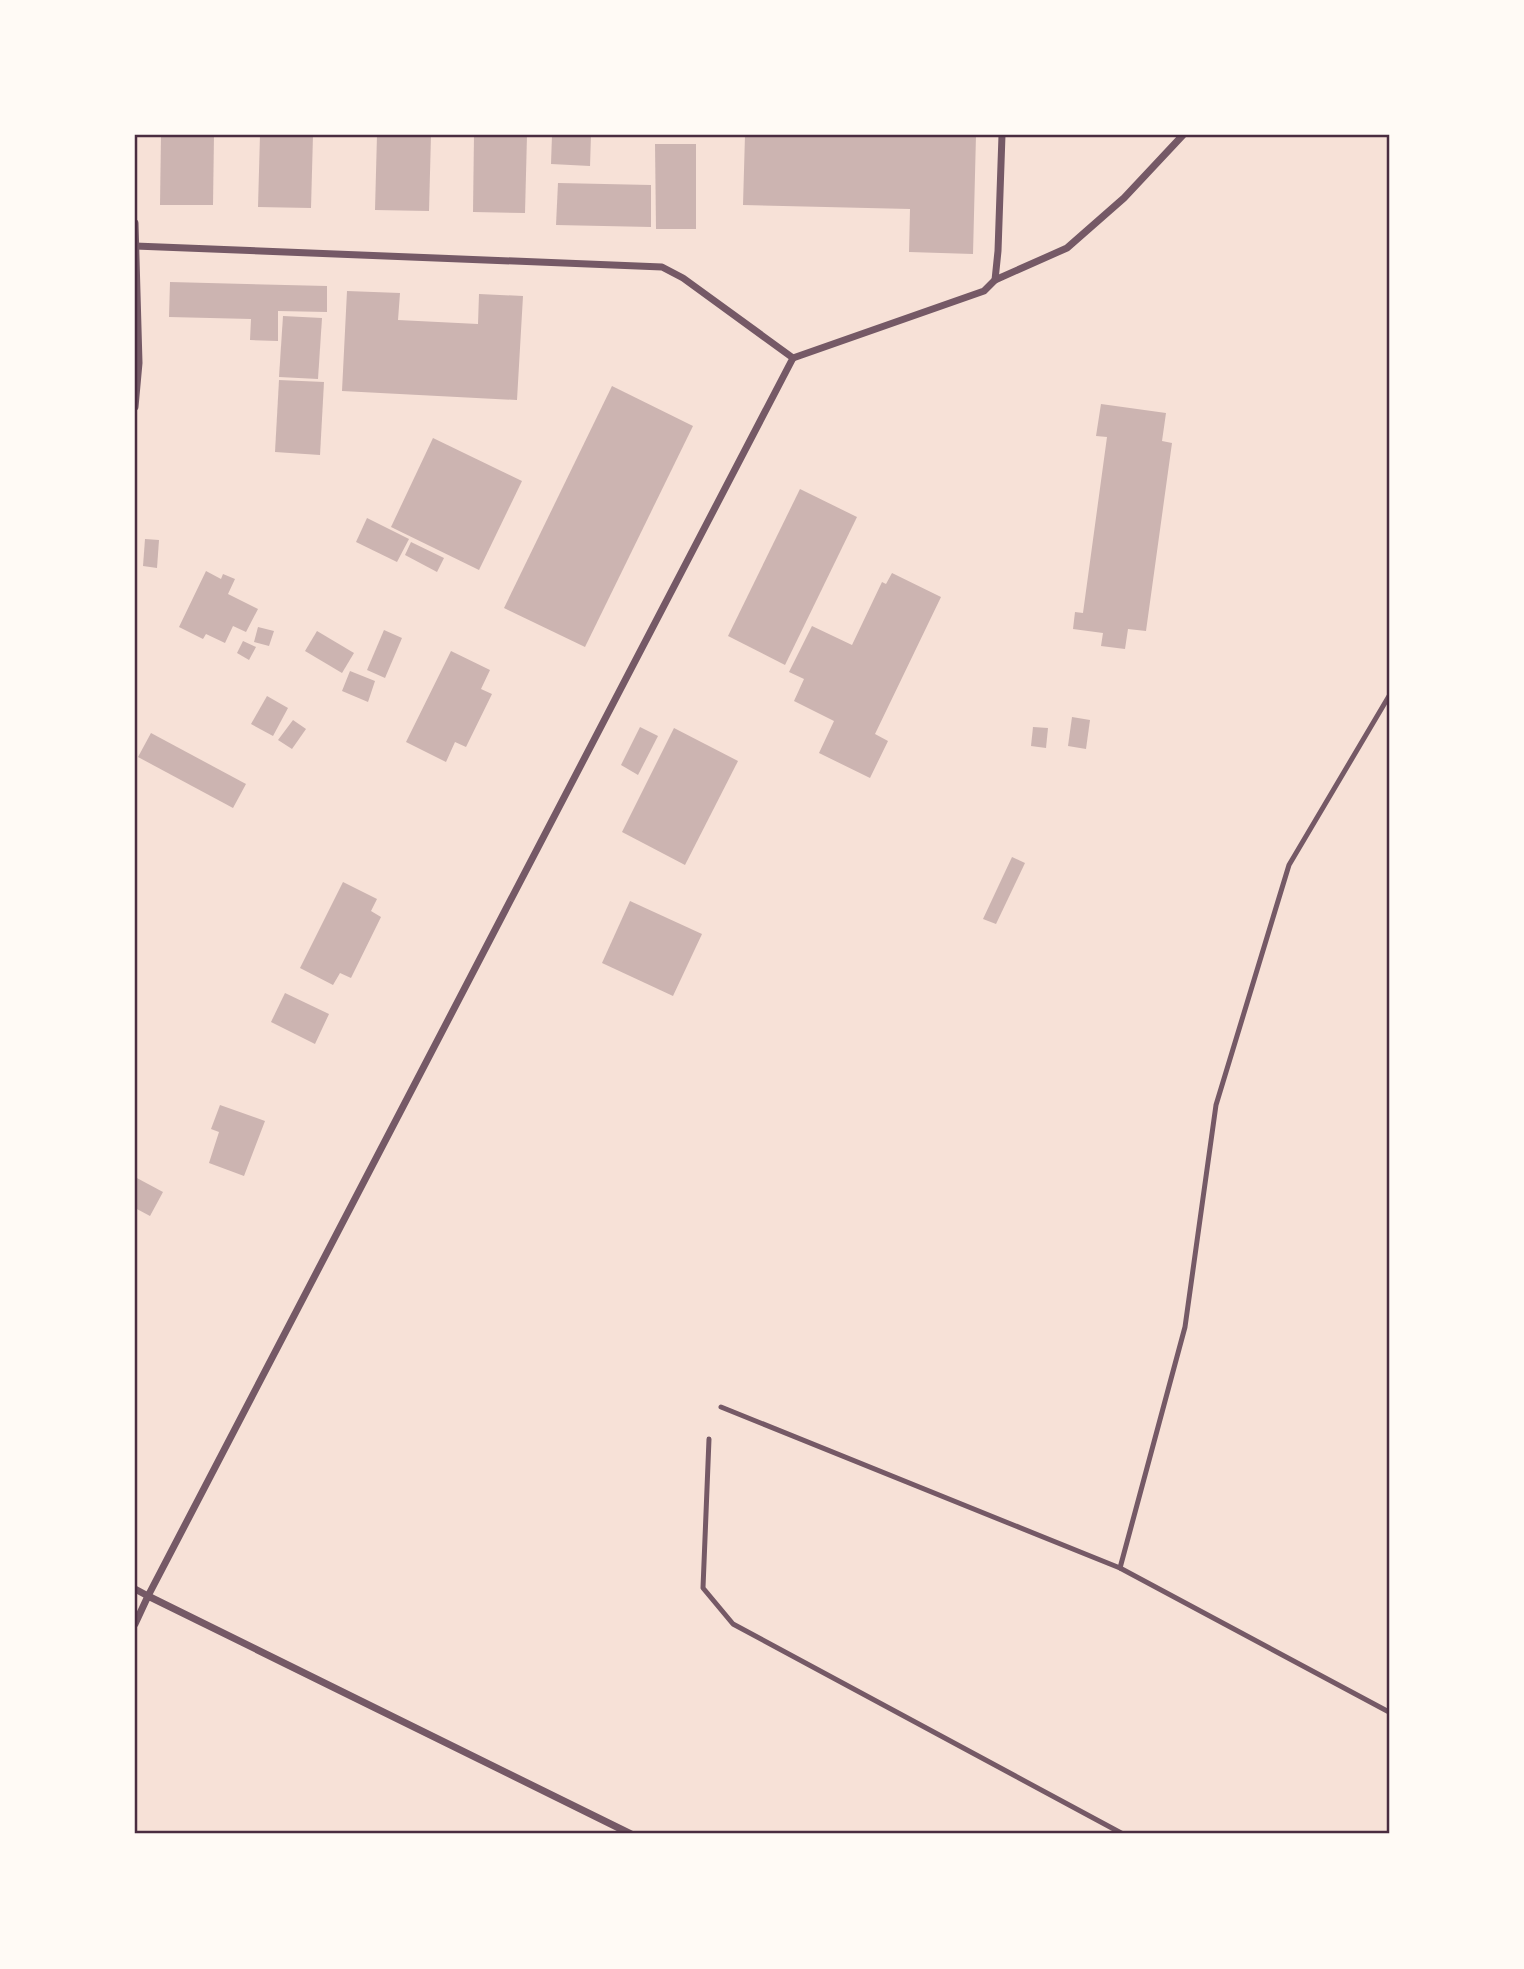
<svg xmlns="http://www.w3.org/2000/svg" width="1524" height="1969" viewBox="0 0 1524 1969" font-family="'PT Sans',sans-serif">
<rect width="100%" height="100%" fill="#f7e1d7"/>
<g fill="#ccb4b1">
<path d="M161 135H214L213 205H160Z"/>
<path d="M260 135H313L311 208 258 207Z"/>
<path d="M377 135H431L429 211 375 210Z"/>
<path d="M474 135H527L525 213 473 212Z"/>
<path d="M552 135H591L590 166 551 164Z"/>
<path d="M745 135H976L973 254 909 252 910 209 743 205Z"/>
<path d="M655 144H696V229H656Z"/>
<path d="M558 183 651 185V227L556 225Z"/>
<path d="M170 282 327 286V312L278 311V341L250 340 251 319 169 317Z"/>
<path d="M347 291 400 293 398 320 478 324 479 294 523 296 517 400 342 391Z"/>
<path d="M283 316 322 318 318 379 279 377Z"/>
<path d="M279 380 324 382 320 455 275 452Z"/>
<path d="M612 386 693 426 585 647 504 608Z"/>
<path d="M1101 404 1166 413 1162 441 1172 443 1146 631 1128 629 1125 649 1101 646 1103 633 1073 629 1075 612 1083 613 1107 437 1096 436Z"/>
<path d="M433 438 522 481 479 570 391 527Z"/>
<path d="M800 489 857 517 785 665 728 636Z"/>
<path d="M367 518 409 539 397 562 356 542Z"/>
<path d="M145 539 159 540 157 568 143 566Z"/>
<path d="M411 542 444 558 437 572 405 555Z"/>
<path d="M206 571 221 579 223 574 235 579 228 594 258 609 246 632 233 626 225 643 206 634 203 639 179 627Z"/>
<path d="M892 573 941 597 875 734 888 741 870 778 819 753 834 721 794 701 804 679 789 672 812 626 852 645 882 582 886 584Z"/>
<path d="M258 627 274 631 269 646 254 642Z"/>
<path d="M384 630 402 638 385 678 367 670Z"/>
<path d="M317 631 354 653 342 673 305 651Z"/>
<path d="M243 641 256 647 249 660 237 653Z"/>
<path d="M451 651 490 670 481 689 492 694 466 747 455 742 446 762 406 742Z"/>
<path d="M350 671 375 681 368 702 342 691Z"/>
<path d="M267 696 288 708 273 736 251 724Z"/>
<path d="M1072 717 1090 720 1086 749 1068 746Z"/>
<path d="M293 720 306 729 292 749 278 740Z"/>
<path d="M640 727 658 736 638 775 621 765Z"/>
<path d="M1033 727 1048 728 1046 748 1031 746Z"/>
<path d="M674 728 738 761 685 865 622 832Z"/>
<path d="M151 733 246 784 233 808 138 757Z"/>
<path d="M1012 857 1025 863 996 924 983 919Z"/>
<path d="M343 882 377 899 371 911 381 917 351 978 340 973 333 985 300 968Z"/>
<path d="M630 901 702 934 673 996 602 963Z"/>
<path d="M285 993 329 1014 315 1044 271 1022Z"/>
<path d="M220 1105 265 1121 244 1176 209 1163 219 1132 211 1129Z"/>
<path d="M135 1177 163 1192 150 1216 135 1208Z"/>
</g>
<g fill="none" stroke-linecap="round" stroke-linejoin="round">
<g stroke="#755966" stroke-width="5">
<path d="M721 1407 1120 1568 1389 1712"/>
<path d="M709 1439 703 1588 733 1624 1123 1834"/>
<path d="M1120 1568 1185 1327 1216 1105 1289 865 1389 696"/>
</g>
<g stroke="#755966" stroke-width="7">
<path d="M135 223 139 363 135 407"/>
<path d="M135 246 662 267 683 278 793 358 148 1596 135 1589"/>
<path d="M995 280 1067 248 1124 198 1183 135"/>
<path d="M793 358 984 291 995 280 998 251 1002 135"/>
<path d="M135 1624 148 1596 631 1834"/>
</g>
</g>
<rect width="1524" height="1969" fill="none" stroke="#fffaf5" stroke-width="273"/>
<rect x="136" y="136" width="1252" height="1696" fill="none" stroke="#4a2c40" stroke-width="2.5"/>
</svg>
